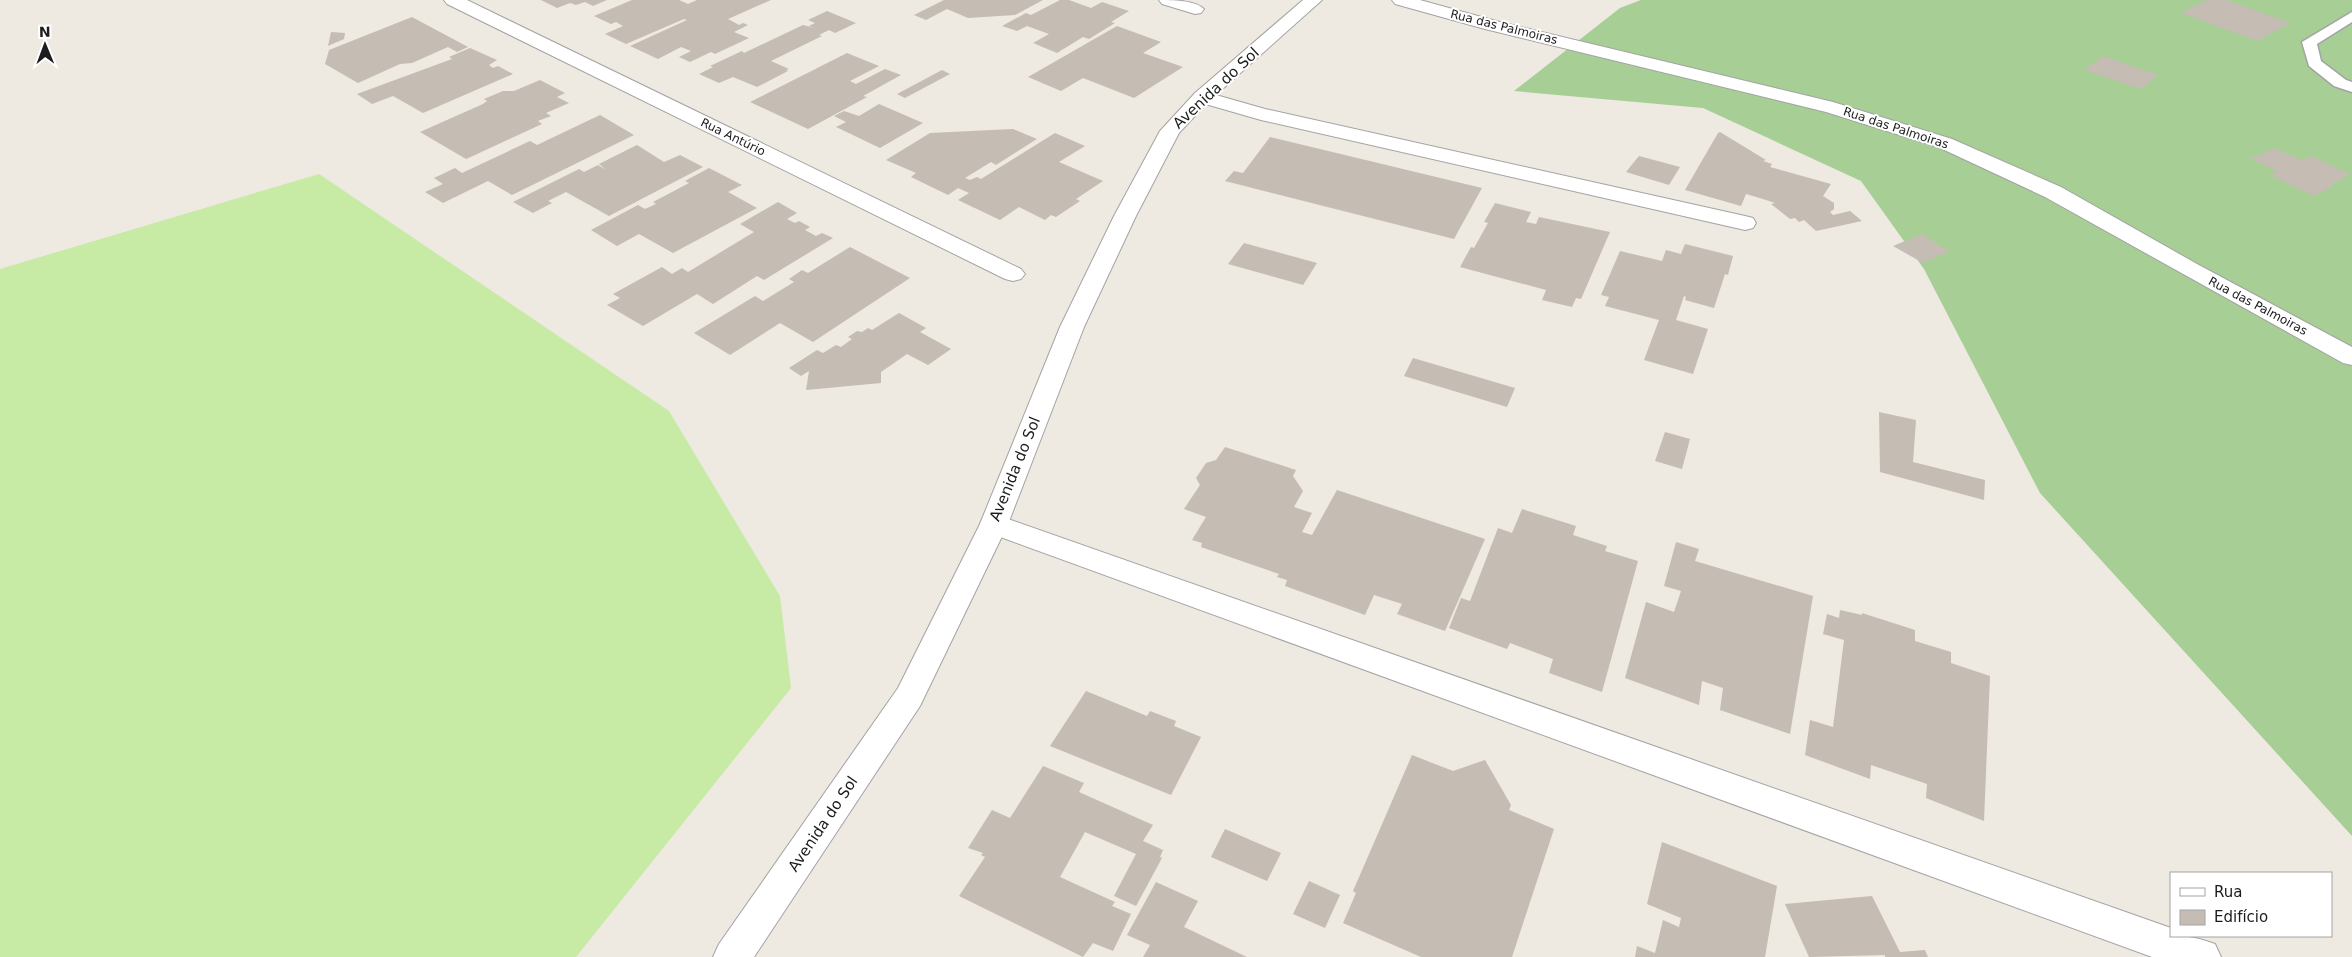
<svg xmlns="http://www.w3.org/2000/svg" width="2352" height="957" viewBox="0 0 2352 957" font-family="'DejaVu Sans',sans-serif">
<rect width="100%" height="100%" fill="#eee9e1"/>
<path fill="#c7eaa5" d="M319 174 669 411 780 596 791 688 576 957H0V269Z"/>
<path fill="#a6ce95" d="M1641 0H2352V836L2040 493 1924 269 1861 181 1703 108 1514 91 1620 8Z"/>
<g fill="#c5bcb4">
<path d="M541 0H607L593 6 585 2 576 5 570 3 557 8Z"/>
<path d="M632 0H679L688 4 697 0H771L728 19 739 25 743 23 748 25 734 32 749 38 715 54 711 52 690 62 679 57 691 51 681 47 658 59 630 46 687 20 684 19 626 44 605 34 623 26 616 22 611 24 594 16Z"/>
<path d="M944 0H1043L1015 15 968 18 947 9 926 20 914 15Z"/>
<path d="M1060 0H1069L1091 8 1102 2 1129 11 1111 22 1115 23 1089 39 1083 37 1057 53 1033 43 1049 34 1027 26 1017 31 1002 26 1026 13 1031 15Z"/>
<path d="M2206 0H2226L2291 23 2257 41 2181 13Z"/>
<path d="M827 11 856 23 835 33 829 30 819 35 822 36 771 61 789 69 786 70 788 71 757 87 733 77 719 83 699 74 713 67 710 66 742 51 744 53 803 25 814 28 809 26 815 23 808 20Z"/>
<path d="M412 17 468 47 457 52 448 47 412 63 400 64 358 83 325 64 329 50Z"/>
<path d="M1117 26 1161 42 1143 53 1183 67 1134 98 1083 78 1061 91 1028 77Z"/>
<path d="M331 32 345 33 344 39 328 46Z"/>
<path d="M470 48 497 60 489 65 493 68 498 66 513 74 423 113 393 96 372 104 357 94 452 59 449 57Z"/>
<path d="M847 53 879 66 850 81 856 84 885 69 901 75 863 96 867 97 808 129 750 102Z"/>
<path d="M2103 56 2158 75 2141 89 2084 70Z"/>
<path d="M942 70 950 74 905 98 897 94Z"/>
<path d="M540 80 565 93 557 97 569 103 546 113 551 116 538 121 542 124 475 155 466 159 420 132 483 104 487 101 484 99 503 91H514Z"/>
<path d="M879 104 923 123 880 148 836 127 846 122 834 116 844 111 859 116Z"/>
<path d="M600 115 634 135 512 195 488 181 443 203 425 192 443 184 434 178 455 168 462 173 530 141 537 145Z"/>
<path d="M1013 129 1037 139 996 165 991 162 965 178 970 180 977 177 981 179 1055 133 1085 146 1059 162 1103 181 1076 199 1080 201 1056 217 1051 215 1045 220 1019 207 1000 220 958 200 969 193 958 188 948 195 911 177 916 173 886 160 930 133Z"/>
<path d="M1720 132 1766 160 1763 161 1772 164 1770 167 1831 184 1823 196 1834 203V209L1830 212 1833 215 1850 211 1862 221 1816 231 1804 220 1799 222 1795 218 1790 219 1771 204 1775 203 1763 199 1746 194 1741 206 1685 190 1718 133Z"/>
<path d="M1270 137 1482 188 1454 239 1225 181 1234 171 1243 173Z"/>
<path d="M637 145 664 162 680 155 703 167 609 216 566 192 548 201 552 203 533 213 513 202 579 169 584 172 598 165 606 170 599 164Z"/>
<path d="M2274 148 2302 160 2311 156 2350 174 2331 185 2333 186 2314 196 2270 175 2278 171 2250 159Z"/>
<path d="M1639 156 1680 167 1669 185 1626 172Z"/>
<path d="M709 168 742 185 728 192 757 208 673 253 639 234 617 246 591 230 638 205 645 209 656 204 653 202 689 183 685 181Z"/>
<path d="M778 202 797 213 787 219 795 223 799 221 810 227 805 230 816 236 822 233 833 238 764 280 757 276 713 304 697 294 643 326 607 305 620 298 613 294 662 267 672 274 682 268 688 272 754 232 740 224Z"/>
<path d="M1495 203 1531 212 1526 222 1536 224 1539 217 1610 232 1581 299 1576 298 1572 307 1542 300 1546 290 1460 267 1471 247 1474 248 1488 223 1484 222Z"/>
<path d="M1922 234 1947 250 1950 251 1923 263 1893 246Z"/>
<path d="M1244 243 1317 263 1303 285 1228 264Z"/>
<path d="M1685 244 1733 256 1728 275 1725 274 1714 308 1685 300 1686 297 1684 296 1676 320 1708 329 1693 374 1644 360 1659 320 1605 306 1609 297 1601 295 1620 251 1662 261 1666 250 1681 254Z"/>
<path d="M850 247 910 278 813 342 780 323 730 355 694 333 755 296 763 301 794 282 789 279 802 270 808 273Z"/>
<path d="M899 313 926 328 920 332 951 349 928 365 907 354 881 372V383L806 390 809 371 801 376 789 368 817 350 823 353 836 345 841 347 852 339 848 337 857 331 862 332 868 328 872 330Z"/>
<path d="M1413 358 1515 388 1507 407 1404 376Z"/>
<path d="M1879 412 1916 420 1913 462 1985 480 1984 500 1880 472Z"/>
<path d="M1665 432 1690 439 1682 469 1655 461Z"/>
<path d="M1225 447 1296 470 1293 476 1303 491 1294 507 1312 513 1302 532 1312 535 1337 490 1485 539 1445 631 1397 614 1402 604 1374 595 1365 615 1285 586 1287 580 1277 577 1279 574 1201 547 1202 543 1192 540 1206 517 1184 509 1200 485 1196 478 1206 463 1216 460Z"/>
<path d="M1522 509 1576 526 1573 535 1607 546 1605 551 1638 561 1602 692 1549 673 1553 659 1510 643 1507 649 1449 628 1461 598 1470 601 1498 528 1512 533Z"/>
<path d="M1676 542 1699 549 1695 561 1813 596 1790 734 1720 710 1723 688 1702 681 1699 705 1625 678 1646 602 1674 612 1681 591 1664 586Z"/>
<path d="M1840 610 1862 615V613L1915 630V641L1951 652V663L1990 676 1984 821 1926 798 1927 784 1871 765 1870 779 1805 755 1810 720 1833 727 1844 640 1823 634 1827 614 1839 618Z"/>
<path d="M1086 691 1147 716 1150 711 1176 721 1174 726 1201 737 1171 795 1050 746Z"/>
<path d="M1412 755 1453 771 1485 760 1511 805 1509 810 1554 829 1512 957H1421L1343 923 1356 893 1353 891Z"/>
<path d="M1043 766 1084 783 1079 792 1153 825 1143 841 1163 850 1160 857 1162 858 1136 906 1114 896 1136 854 1085 832 1060 877 1115 902 1112 906 1131 914 1113 951 1093 943 1083 957 959 896 985 857 981 855 983 853 968 848 992 810 1010 818Z"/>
<path d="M1225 829 1281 853 1267 881 1211 857Z"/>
<path d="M1662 842 1777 886 1765 957H1635L1637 946 1655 953 1663 920 1679 927 1681 918 1647 904Z"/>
<path d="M1309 881 1340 895 1325 928 1293 914Z"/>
<path d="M1156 882 1198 901 1184 927 1247 957H1143L1150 945 1127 935Z"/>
<path d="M1872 896 1900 952 1925 950 1928 957H1885V955L1809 957 1785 904Z"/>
</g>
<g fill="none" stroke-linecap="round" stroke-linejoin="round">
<g stroke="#a3a3a3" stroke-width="3">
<path id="service" d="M2352 12V22L2317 44 2321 61 2346 80 2352 82V92L2334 86 2309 66 2302 42Z"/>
</g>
<g stroke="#a3a3a3" stroke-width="2">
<g id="minor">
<path d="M444 0H467L1021 269 1025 274 1021 279 1013 281 1005 279 447 4Z"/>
<path d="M1159 0C1172 0 1195 0 1204 9L1201 13 1195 14 1162 4Z"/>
<path d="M1392 0H1420L1496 21 1833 102 1952 139 2061 187 2197 264 2352 347V365L2343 363 2045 197 1938 147 1826 112 1485 29 1395 4Z"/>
<path d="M1202 91 1265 109 1745 216 1753 218 1756 223 1753 228 1745 230 1261 120 1195 101 1192 97 1195 93Z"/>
<path d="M994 514 2171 928V936C2188 936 2199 938 2215 944L2221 957H2152L984 531 980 524 984 517Z"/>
</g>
</g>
<g stroke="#a3a3a3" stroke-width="2">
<path id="tertiary" d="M1303 0H1322L1209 101 1179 133 1136 216 1084 327 1008 524 920 706 754 957H713L719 944 898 688 980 524 1060 327 1114 216 1160 131 1195 93Z"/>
</g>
<use href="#service" fill="#fff" fill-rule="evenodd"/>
<use href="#minor" fill="#fff" fill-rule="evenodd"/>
<use href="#tertiary" fill="#fff" fill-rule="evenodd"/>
</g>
<g text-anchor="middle" stroke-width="4" stroke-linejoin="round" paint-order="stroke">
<g font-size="12" fill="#1c1c1c" stroke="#fff">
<text transform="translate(1504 27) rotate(14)" y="4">Rua das Palmoiras</text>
<text transform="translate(1896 128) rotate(18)" y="4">Rua das Palmoiras</text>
<text transform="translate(733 137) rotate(26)" y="4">Rua Antúrio</text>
<text transform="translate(2258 306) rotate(28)" y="4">Rua das Palmoiras</text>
</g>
<g font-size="15" fill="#1c1c1c" stroke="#fff">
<text transform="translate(1216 88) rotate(-43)" y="5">Avenida do Sol</text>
<text transform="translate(1015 469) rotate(-68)" y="5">Avenida do Sol</text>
<text transform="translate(823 824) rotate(-56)" y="5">Avenida do Sol</text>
</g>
</g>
<rect x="2170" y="872" width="162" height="65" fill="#ffffff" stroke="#a4a4a4"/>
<rect x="2180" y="888" width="25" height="8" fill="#ffffff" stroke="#a4a4a4"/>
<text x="2214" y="897" font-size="15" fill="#1c1c1c">Rua</text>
<rect x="2180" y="910" width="25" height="15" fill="#c5bcb4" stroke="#a4a4a4"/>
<text x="2214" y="922" font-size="15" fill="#1c1c1c">Edifício</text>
<g transform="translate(45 45) rotate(359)" stroke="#ffffff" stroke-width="4" paint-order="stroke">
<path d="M0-4L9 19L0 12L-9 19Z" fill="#1c1c1c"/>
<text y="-8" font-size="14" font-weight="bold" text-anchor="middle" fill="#1c1c1c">N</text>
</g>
</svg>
